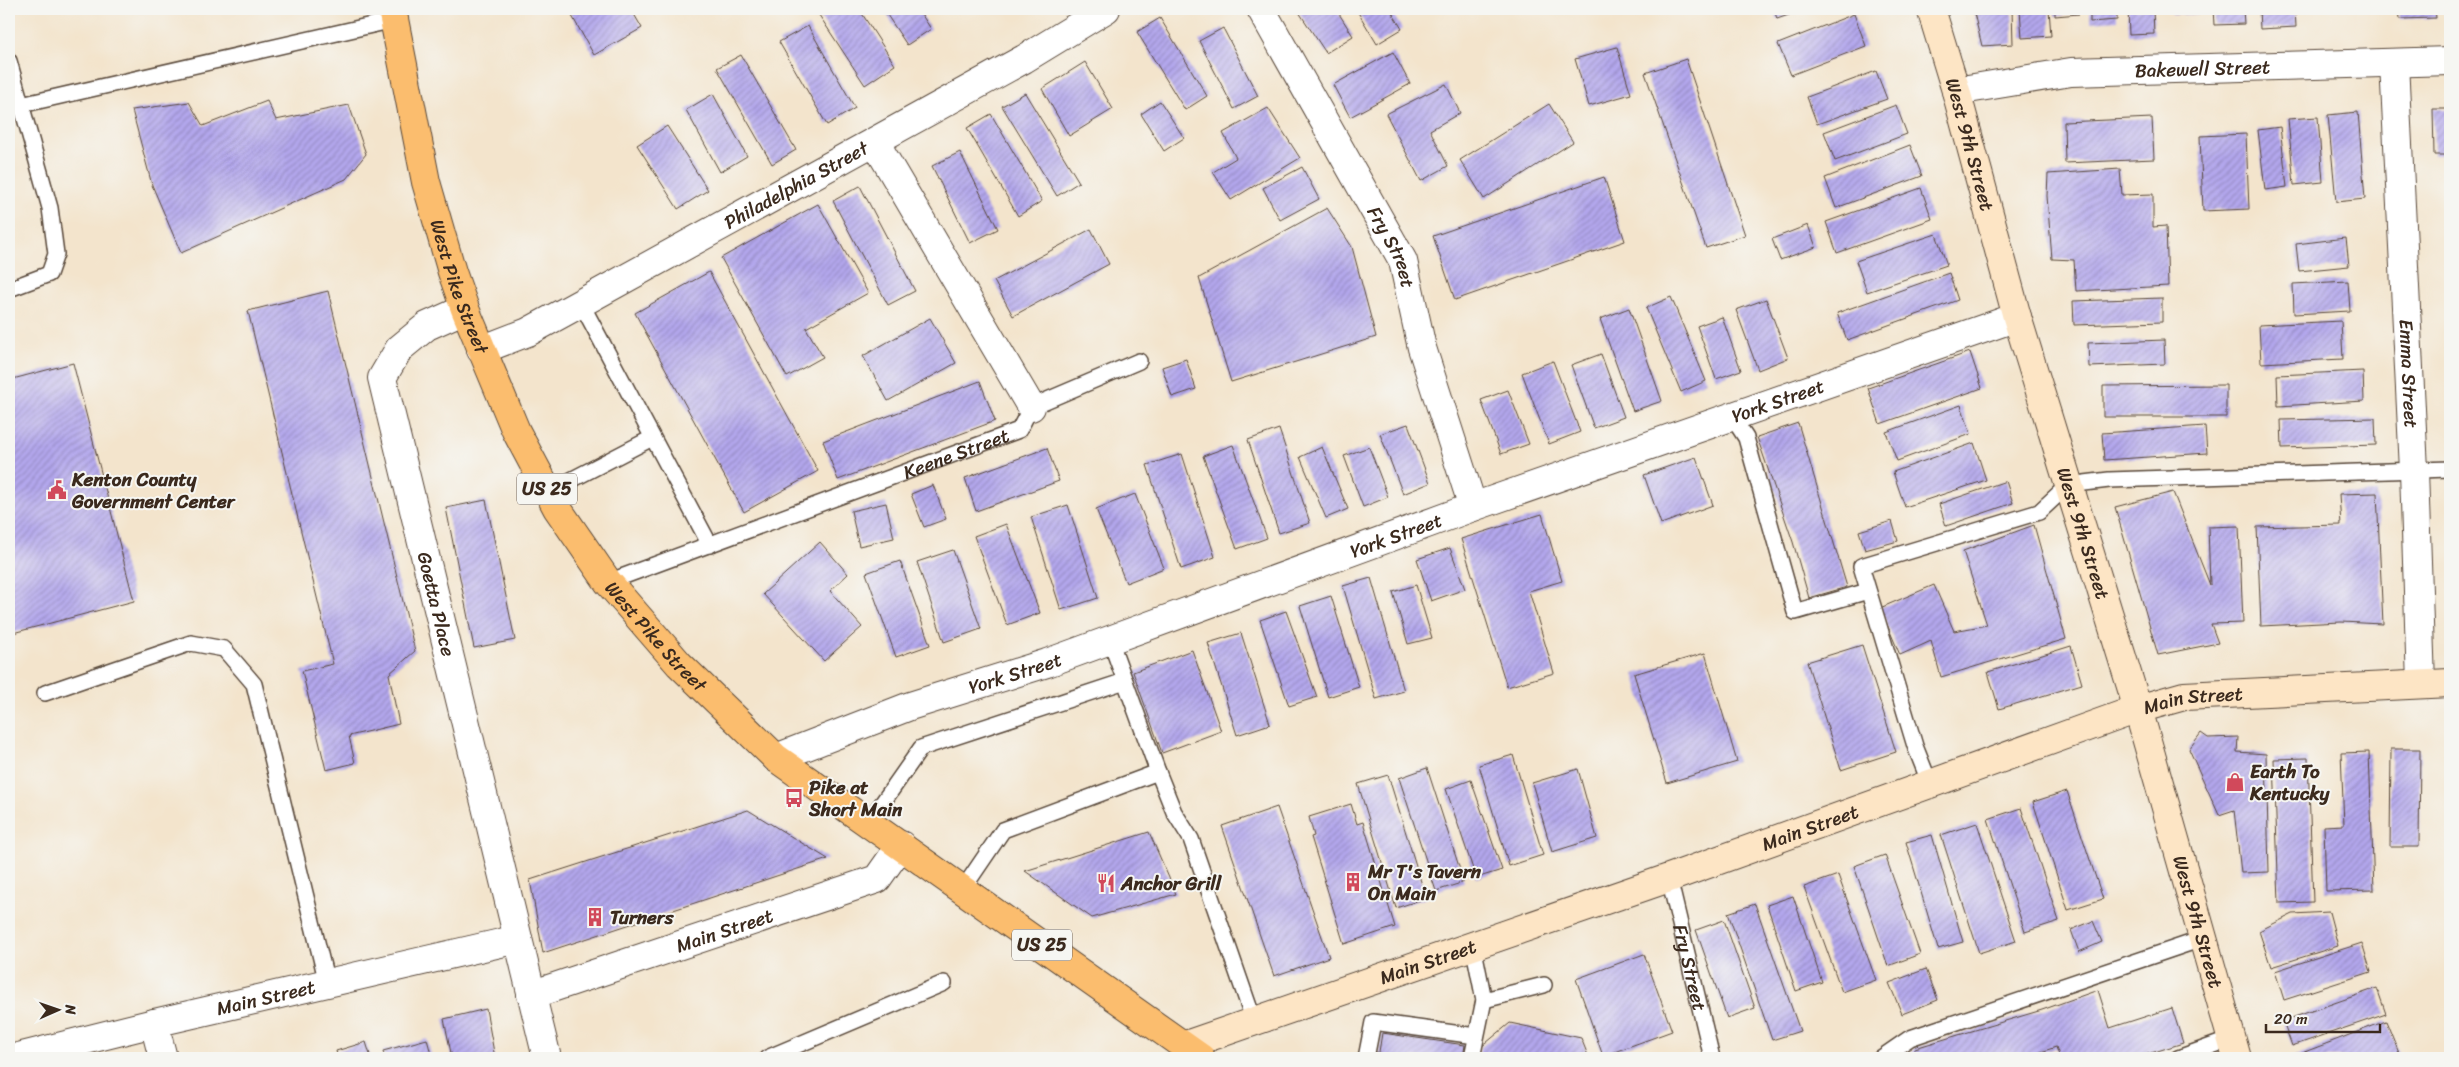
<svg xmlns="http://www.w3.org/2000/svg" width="2459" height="1067" viewBox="0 0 2459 1067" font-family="Sriracha,sans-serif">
<defs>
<pattern id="building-hatch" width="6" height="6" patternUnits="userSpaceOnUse" patternTransform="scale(1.25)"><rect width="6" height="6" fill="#b3a7ed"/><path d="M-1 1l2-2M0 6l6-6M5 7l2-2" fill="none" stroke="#9388bf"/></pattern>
</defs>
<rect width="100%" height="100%" fill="#f6f6f2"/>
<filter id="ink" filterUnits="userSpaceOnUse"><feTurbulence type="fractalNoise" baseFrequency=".02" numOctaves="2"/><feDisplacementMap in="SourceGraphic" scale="10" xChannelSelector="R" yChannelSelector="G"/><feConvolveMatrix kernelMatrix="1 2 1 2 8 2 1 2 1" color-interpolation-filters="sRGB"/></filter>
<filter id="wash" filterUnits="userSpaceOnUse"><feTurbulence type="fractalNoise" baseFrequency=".0096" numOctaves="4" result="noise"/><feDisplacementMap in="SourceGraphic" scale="20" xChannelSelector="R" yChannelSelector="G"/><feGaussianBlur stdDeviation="1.12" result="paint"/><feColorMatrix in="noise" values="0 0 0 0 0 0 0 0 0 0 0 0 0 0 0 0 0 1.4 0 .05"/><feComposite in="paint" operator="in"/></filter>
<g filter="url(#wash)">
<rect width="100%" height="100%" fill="#f3e4cc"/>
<g id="blocks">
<g fill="url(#building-hatch)">
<path d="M568 9H631L642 28 594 55Z"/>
<path d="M815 9H859L895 65 865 85Z"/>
<path d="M883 9H918L931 29 907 45Z"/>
<path d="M1297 9H1336L1353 36 1326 53Z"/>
<path d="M1356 9H1390L1402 29 1377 44Z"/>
<path d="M1774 9H1806L1777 19Z"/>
<path d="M1973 9H2012L2013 44 1982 46Z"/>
<path d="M2020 9H2049L2051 36 2022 38Z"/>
<path d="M2055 9H2078L2079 14 2055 16Z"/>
<path d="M2090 9H2117V20L2090 22Z"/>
<path d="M2128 9H2153L2154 34 2129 35Z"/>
<path d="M2171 9H2200V14L2172 15Z"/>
<path d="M2213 9H2243L2244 24 2214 25Z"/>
<path d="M2259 9H2295L2296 27 2260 29Z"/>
<path d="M2398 9H2435L2436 18 2399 19Z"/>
<path d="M1854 14 1866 46 1791 75 1778 44Z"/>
<path d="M1160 18 1207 96 1185 110 1137 32Z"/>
<path d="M808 26 855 108 827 125 779 42Z"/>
<path d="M1223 28 1258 96 1234 109 1199 41Z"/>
<path d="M1617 47 1631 94 1589 106 1575 59Z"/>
<path d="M1393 52 1410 84 1350 117 1333 85Z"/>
<path d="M741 55 796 150 772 164 717 68Z"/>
<path d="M1686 59 1745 235 1706 248 1645 73Z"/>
<path d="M1085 62 1113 109 1069 136 1042 89Z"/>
<path d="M1876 71 1887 99 1817 124 1807 97Z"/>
<path d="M1446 84 1460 113 1430 130 1448 166 1421 181 1386 114Z"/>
<path d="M1025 93 1079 182 1057 196 1002 106Z"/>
<path d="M713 94 747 156 720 172 686 110Z"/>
<path d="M267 101 276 120 349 105 366 154 346 179 181 253 152 185 132 110 189 102 203 126Z"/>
<path d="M1160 101 1184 138 1164 151 1141 114Z"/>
<path d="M1549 104 1573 142 1484 199 1460 160Z"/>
<path d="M1896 105 1907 134 1835 161 1824 132Z"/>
<path d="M1268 108 1300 158 1231 200 1213 172 1236 158 1223 133Z"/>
<path d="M2433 109H2450V155H2434Z"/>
<path d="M2358 112 2365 199 2336 202 2328 115Z"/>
<path d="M991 114 1042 201 1018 216 967 128Z"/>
<path d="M2318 117 2323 182 2294 185 2288 119Z"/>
<path d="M2152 118 2154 159 2065 163 2064 122Z"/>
<path d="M667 126 708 190 678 209 637 145Z"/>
<path d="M2280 127 2287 187 2265 190 2258 130Z"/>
<path d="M2246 134 2249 209 2203 211 2200 136Z"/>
<path d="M1910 145 1922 176 1836 208 1825 178Z"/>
<path d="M960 152 998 229 970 243 932 166Z"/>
<path d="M1302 167 1319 199 1280 220 1263 188Z"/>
<path d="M2120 169 2122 195 2153 194V227L2166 226 2168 286 2076 291 2074 260 2052 259 2047 196 2048 174Z"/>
<path d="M1604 177 1625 241 1455 300 1433 236Z"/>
<path d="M860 186 915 291 888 305 833 201Z"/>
<path d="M1921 188 1932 219 1837 253 1826 222Z"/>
<path d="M818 204 868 293 806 328 823 357 787 377 721 258Z"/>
<path d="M1327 208 1352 247 1376 337 1231 382 1199 278Z"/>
<path d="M1808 225 1816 247 1780 260 1772 239Z"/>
<path d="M1091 229 1109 264 1013 316 994 281Z"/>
<path d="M1936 234 1947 265 1867 292 1856 261Z"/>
<path d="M2346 238 2349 266 2299 271 2296 244Z"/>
<path d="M709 272 818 471 744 512 635 313Z"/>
<path d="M1949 273 1958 300 1847 340 1837 313Z"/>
<path d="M2348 281 2350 311 2294 314 2293 284Z"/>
<path d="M328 291 415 651 389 674 399 724 349 736 355 763 326 770 302 671 333 664 248 311Z"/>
<path d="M1671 297 1706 381 1681 392 1646 308Z"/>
<path d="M2162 298V322L2074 325 2073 301Z"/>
<path d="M1766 299 1788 358 1758 370 1736 310Z"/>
<path d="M1629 308 1662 401 1633 411 1600 319Z"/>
<path d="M1722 317 1741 370 1716 379 1697 326Z"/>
<path d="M930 318 956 363 888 401 863 356Z"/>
<path d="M2341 321 2343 359 2261 363 2259 325Z"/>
<path d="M2164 340 2165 364 2089 367 2088 343Z"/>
<path d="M1970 352 1982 388 1880 424 1868 388Z"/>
<path d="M1601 354 1624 417 1594 428 1571 365Z"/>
<path d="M1186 359 1196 389 1172 397 1162 367Z"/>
<path d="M1553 361 1580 432 1549 444 1522 373Z"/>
<path d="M73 363 134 601 9 634V380Z"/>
<path d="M2363 371 2364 401 2278 406 2277 375Z"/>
<path d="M980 381 995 421 838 480 823 441Z"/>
<path d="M2226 385V417H2103V386Z"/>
<path d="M1508 390 1529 444 1501 454 1481 400Z"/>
<path d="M1961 405 1971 434 1897 461 1886 432Z"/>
<path d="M2375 418 2376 445 2282 448 2281 420Z"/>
<path d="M1798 423 1847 587 1809 598 1793 542 1757 437Z"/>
<path d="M1408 424 1430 483 1403 494 1380 434Z"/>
<path d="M2205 426 2207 453 2104 460 2102 433Z"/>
<path d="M1279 429 1310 523 1279 533 1248 440Z"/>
<path d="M1974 443 1986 480 1905 507 1893 472Z"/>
<path d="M1233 445 1267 538 1237 549 1203 456Z"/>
<path d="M1322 447 1348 509 1326 518 1300 457Z"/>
<path d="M1369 447 1388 497 1363 507 1344 456Z"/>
<path d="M1047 448 1059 481 976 511 965 478Z"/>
<path d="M1182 454 1215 557 1181 569 1147 465Z"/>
<path d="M1696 457 1713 505 1661 524 1644 475Z"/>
<path d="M2006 481 2013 503 1946 526 1939 504Z"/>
<path d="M933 485 946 519 924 527 911 494Z"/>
<path d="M2173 492 2210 585 2208 527 2239 526 2243 623 2211 624 2218 643 2158 655 2115 507Z"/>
<path d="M2377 493 2383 624 2341 622 2261 626 2257 527 2341 525 2339 494Z"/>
<path d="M1135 494 1164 568 1126 583 1096 509Z"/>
<path d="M486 500 515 640 474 648 446 508Z"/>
<path d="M886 503 894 538 859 546 851 511Z"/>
<path d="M1068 505 1098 598 1061 610 1031 517Z"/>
<path d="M1542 514 1562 581 1529 591 1554 673 1507 687 1461 539Z"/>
<path d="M1892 521 1898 541 1865 550 1859 531Z"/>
<path d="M1006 524 1040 613 1007 625 974 536Z"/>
<path d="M2034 525 2066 639 1941 677 1931 641 1900 655 1880 608 1934 585 1954 631 1987 625 1963 551Z"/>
<path d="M820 542 848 574 830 591 862 627 824 661 763 594Z"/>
<path d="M1450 548 1465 589 1431 601 1417 559Z"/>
<path d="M953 550 981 629 944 642 917 562Z"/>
<path d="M900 561 930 645 896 657 866 573Z"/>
<path d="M1371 578 1404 691 1376 699 1343 586Z"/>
<path d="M1416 585 1432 638 1408 644 1393 592Z"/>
<path d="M1331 596 1359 687 1328 697 1300 606Z"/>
<path d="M1286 611 1317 697 1289 706 1260 620Z"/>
<path d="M1241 633 1270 724 1237 735 1208 643Z"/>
<path d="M1862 645 1896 752 1841 770 1807 662Z"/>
<path d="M2071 646 2082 684 1999 709 1988 672Z"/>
<path d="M1192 650 1221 731 1162 753 1133 672Z"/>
<path d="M1705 653 1737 762 1667 783 1634 674Z"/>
<path d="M2201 733 2208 738 2238 737 2237 752 2266 754 2269 872 2241 873 2234 810 2219 815 2189 749Z"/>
<path d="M2391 749H2420L2419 847H2390Z"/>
<path d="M2369 752 2374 890 2326 891 2324 826 2344 825 2341 753Z"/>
<path d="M1513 755 1543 855 1509 866 1479 765Z"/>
<path d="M2308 758 2313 902 2279 903 2274 759Z"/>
<path d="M1427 768 1464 882 1436 891 1399 778Z"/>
<path d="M1578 769 1597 838 1552 852 1532 783Z"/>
<path d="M1388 775 1426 898 1396 908 1358 784Z"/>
<path d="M1471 780 1502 870 1476 878 1446 789Z"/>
<path d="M2067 791 2103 899 2068 910 2033 802Z"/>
<path d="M1351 804 1357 824 1363 822 1395 927 1344 944 1311 837 1314 836 1309 817Z"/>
<path d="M1277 807 1329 957 1274 976 1222 826Z"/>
<path d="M2021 808 2059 921 2025 932 1988 819Z"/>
<path d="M748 810 828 859 543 953 530 880Z"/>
<path d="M1977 823 2016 941 1979 953 1941 835Z"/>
<path d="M1149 832 1176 894 1092 918 1025 871Z"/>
<path d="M1932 835 1963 942 1938 949 1906 842Z"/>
<path d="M1885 855 1920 954 1888 966 1854 866Z"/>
<path d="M1838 875 1876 980 1842 992 1804 887Z"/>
<path d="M1793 896 1822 982 1796 991 1767 905Z"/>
<path d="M1755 904 1800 1031 1772 1040 1728 913Z"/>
<path d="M2329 912 2338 946 2271 967 2259 931 2293 914Z"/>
<path d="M1724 920 1755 1008 1727 1018 1696 930Z"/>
<path d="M2093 921 2102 942 2079 952 2071 930Z"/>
<path d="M2362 943 2371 972 2284 1000 2275 971Z"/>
<path d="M1644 954 1672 1031 1603 1056 1576 979Z"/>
<path d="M1926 969 1938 1000 1902 1014 1889 983Z"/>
<path d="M2377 988 2386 1014 2292 1046 2283 1021Z"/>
<path d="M2098 990 2110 1028 2172 1008 2183 1043 2135 1058H2060L2056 1047 2023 1058H1909L1915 1048 2042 1010Z"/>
<path d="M486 1009 495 1058H452L444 1019Z"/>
<path d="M2386 1021 2401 1058H2295L2294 1056Z"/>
<path d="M1510 1023 1581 1038 1589 1058H1478L1480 1048Z"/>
<path d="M1382 1033 1465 1045 1463 1058H1378Z"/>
<path d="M427 1039 432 1058H385L383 1051Z"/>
<path d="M366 1042 371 1058H338L336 1051Z"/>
</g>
</g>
</g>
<g filter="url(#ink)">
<use href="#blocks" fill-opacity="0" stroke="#574638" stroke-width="1"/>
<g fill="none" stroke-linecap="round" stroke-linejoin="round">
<g stroke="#574638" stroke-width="18">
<g id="lane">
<path d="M9 61 50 208 56 254 49 274 9 289"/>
<path d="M21 105 394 20"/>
<path d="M581 303 710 545"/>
<path d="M1731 415 1746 438 1795 612 1868 591"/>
<path d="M548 492 652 438"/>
<path id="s1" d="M608 582 1019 430 1031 407 1139 361"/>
<path d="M1110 640 1158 772 1174 812 1191 839 1254 1021"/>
<path d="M45 693 191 643 224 649 254 684 327 983"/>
<path d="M1930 784 1915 746 1861 566 2039 512 2068 485 2109 480 2450 469"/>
<path d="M869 822 921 748 1125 681"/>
<path id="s2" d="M1669 878 1712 1058"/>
<path d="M963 889 1003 830 1158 772"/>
<path d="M1484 1000 1544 985"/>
<path d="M767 1058 944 983"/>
<path d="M1366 1058 1373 1022 1476 1036"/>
<path d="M1472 1058 1484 1000 1473 945"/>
<path d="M1881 1058 1910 1038 2202 939"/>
<path d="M2178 1058 2231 1039"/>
</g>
</g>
<g stroke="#574638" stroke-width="30">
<g id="street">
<path id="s3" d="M1261 9 1403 261 1422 348 1473 507"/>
<path id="s4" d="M2394 63 2414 470 2421 684"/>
<path id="s5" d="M1956 91 2071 72 2450 61"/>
<path d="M875 142 1031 407"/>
<path id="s6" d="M465 309 427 326 399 349 382 378 547 1058"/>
<path id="s7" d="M481 350 528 332 581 303 1024 59 1106 9"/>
<path id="s8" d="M776 758 910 706 1047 663 1473 507 2017 317"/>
<path id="s9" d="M531 995 877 879 901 845"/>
<path d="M154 1023 163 1058"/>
<path id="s10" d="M14 1058 154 1023 518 939"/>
</g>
</g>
<g stroke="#574638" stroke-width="30">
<g id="secondary">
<path id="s11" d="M1931 9 1956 91 2017 317 2138 709 2237 1058"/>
<path id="s12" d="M1183 1046 1669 878 2138 709 2184 696 2450 683"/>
</g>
</g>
<g stroke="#574638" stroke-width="30">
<g id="primary">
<path id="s13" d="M392 9 426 182 452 272 465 309 516 431 557 508 608 582 679 664 776 758 1201 1058"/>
</g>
</g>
<use href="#lane" stroke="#fff" stroke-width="15"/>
<use href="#street" stroke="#fff" stroke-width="28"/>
<use href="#secondary" stroke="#fde5c5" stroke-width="28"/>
<use href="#primary" stroke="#fbbd6e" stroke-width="28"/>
</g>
</g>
<defs>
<g id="civic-bare" transform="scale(1.5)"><path d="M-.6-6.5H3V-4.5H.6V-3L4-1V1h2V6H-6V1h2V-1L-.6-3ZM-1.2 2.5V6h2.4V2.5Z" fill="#d1495b" stroke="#f6f6f2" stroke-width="2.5" paint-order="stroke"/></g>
<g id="shop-bare" transform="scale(1.5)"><path d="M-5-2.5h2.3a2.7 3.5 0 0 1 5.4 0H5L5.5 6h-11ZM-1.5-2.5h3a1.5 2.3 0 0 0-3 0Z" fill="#d1495b" stroke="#f6f6f2" stroke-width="2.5" paint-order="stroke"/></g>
<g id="bus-bare" transform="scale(1.5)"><path d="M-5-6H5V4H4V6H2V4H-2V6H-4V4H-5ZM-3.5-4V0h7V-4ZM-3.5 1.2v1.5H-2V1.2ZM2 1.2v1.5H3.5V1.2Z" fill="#d1495b" stroke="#f6f6f2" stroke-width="2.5" paint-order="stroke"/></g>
<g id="building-bare" transform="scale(1.5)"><path d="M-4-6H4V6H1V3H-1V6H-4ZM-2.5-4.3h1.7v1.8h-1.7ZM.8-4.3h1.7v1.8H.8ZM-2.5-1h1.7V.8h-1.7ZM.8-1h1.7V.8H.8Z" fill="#d1495b" stroke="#f6f6f2" stroke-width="2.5" paint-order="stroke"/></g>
<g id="restaurant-bare" transform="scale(1.5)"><path d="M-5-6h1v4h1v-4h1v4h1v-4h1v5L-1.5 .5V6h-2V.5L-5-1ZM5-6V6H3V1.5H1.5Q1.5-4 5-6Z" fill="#d1495b" stroke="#f6f6f2" stroke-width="2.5" paint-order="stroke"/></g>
</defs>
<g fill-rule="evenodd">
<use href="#civic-bare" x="57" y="490"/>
<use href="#shop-bare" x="2235" y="782"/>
<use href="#bus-bare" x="794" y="798"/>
<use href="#building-bare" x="1353" y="882"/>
<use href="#restaurant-bare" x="1106" y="883"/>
<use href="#building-bare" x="595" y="917"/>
</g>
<g text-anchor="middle" stroke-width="4" stroke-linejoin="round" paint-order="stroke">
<g fill="#f6f6f2" stroke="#73675e" stroke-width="1">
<rect x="517" y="473.5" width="60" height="31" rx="4"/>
<rect x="1012" y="929.5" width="60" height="31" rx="4"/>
</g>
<g font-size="18" font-weight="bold" fill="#3b2a1e">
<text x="547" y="495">US 25</text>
<text x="1042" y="951">US 25</text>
</g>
<g font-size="19" fill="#3b2a1e" stroke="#f6f6f2">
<text dy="7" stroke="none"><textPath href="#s5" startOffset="248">Bakewell Street</textPath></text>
<text dy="7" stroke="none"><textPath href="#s11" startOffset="141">West 9th Street</textPath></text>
<text dy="7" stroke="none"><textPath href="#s7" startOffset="356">Philadelphia Street</textPath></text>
<text dy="7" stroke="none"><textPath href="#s3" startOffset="272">Fry Street</textPath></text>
<text dy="7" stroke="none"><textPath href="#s13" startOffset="286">West Pike Street</textPath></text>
<text dy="7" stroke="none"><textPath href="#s4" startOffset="311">Emma Street</textPath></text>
<text dy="7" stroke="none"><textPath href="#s8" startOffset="1064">York Street</textPath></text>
<text dy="7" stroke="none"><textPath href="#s1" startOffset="371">Keene Street</textPath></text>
<text dy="7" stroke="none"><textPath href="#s11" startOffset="546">West 9th Street</textPath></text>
<text dy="7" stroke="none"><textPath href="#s8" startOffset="659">York Street</textPath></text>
<text dy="7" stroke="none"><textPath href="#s6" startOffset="344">Goetta Place</textPath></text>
<text dy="7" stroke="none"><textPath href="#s13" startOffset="691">West Pike Street</textPath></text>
<text dy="7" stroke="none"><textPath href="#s8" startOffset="254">York Street</textPath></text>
<text dy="7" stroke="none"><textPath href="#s12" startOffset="1069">Main Street</textPath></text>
<text dy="7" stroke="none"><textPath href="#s12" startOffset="664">Main Street</textPath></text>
<text dy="7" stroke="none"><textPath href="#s11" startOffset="951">West 9th Street</textPath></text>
<text dy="7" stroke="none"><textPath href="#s9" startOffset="204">Main Street</textPath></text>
<text dy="7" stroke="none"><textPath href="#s12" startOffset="259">Main Street</textPath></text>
<text dy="7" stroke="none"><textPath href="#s2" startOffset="92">Fry Street</textPath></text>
<text dy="7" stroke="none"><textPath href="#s10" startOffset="259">Main Street</textPath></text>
</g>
<g font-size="19" font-weight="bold" fill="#3b2a1e" stroke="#f6f6f2" text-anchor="start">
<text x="72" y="486">Kenton County<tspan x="72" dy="22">Government Center</tspan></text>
<text x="2250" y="778">Earth To<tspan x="2250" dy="22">Kentucky</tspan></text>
<text x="809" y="794">Pike at<tspan x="809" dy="22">Short Main</tspan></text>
<text x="1368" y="878">Mr T's Tavern<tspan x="1368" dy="22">On Main</tspan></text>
<text x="1121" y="890">Anchor Grill</text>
<text x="610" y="924">Turners</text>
</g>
</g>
<rect width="2459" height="1067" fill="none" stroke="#f6f6f2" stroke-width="30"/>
<g transform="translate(58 1010) rotate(88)" stroke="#f6f6f2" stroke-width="4" paint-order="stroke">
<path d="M0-4L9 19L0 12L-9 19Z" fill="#3b2a1e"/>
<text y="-8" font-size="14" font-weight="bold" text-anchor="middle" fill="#3b2a1e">N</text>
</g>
<path d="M2266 1024v8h114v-8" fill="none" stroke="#3b2a1e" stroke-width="2.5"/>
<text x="2274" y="1024" font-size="15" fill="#3b2a1e" stroke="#f6f6f2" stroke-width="4" paint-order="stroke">20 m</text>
</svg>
